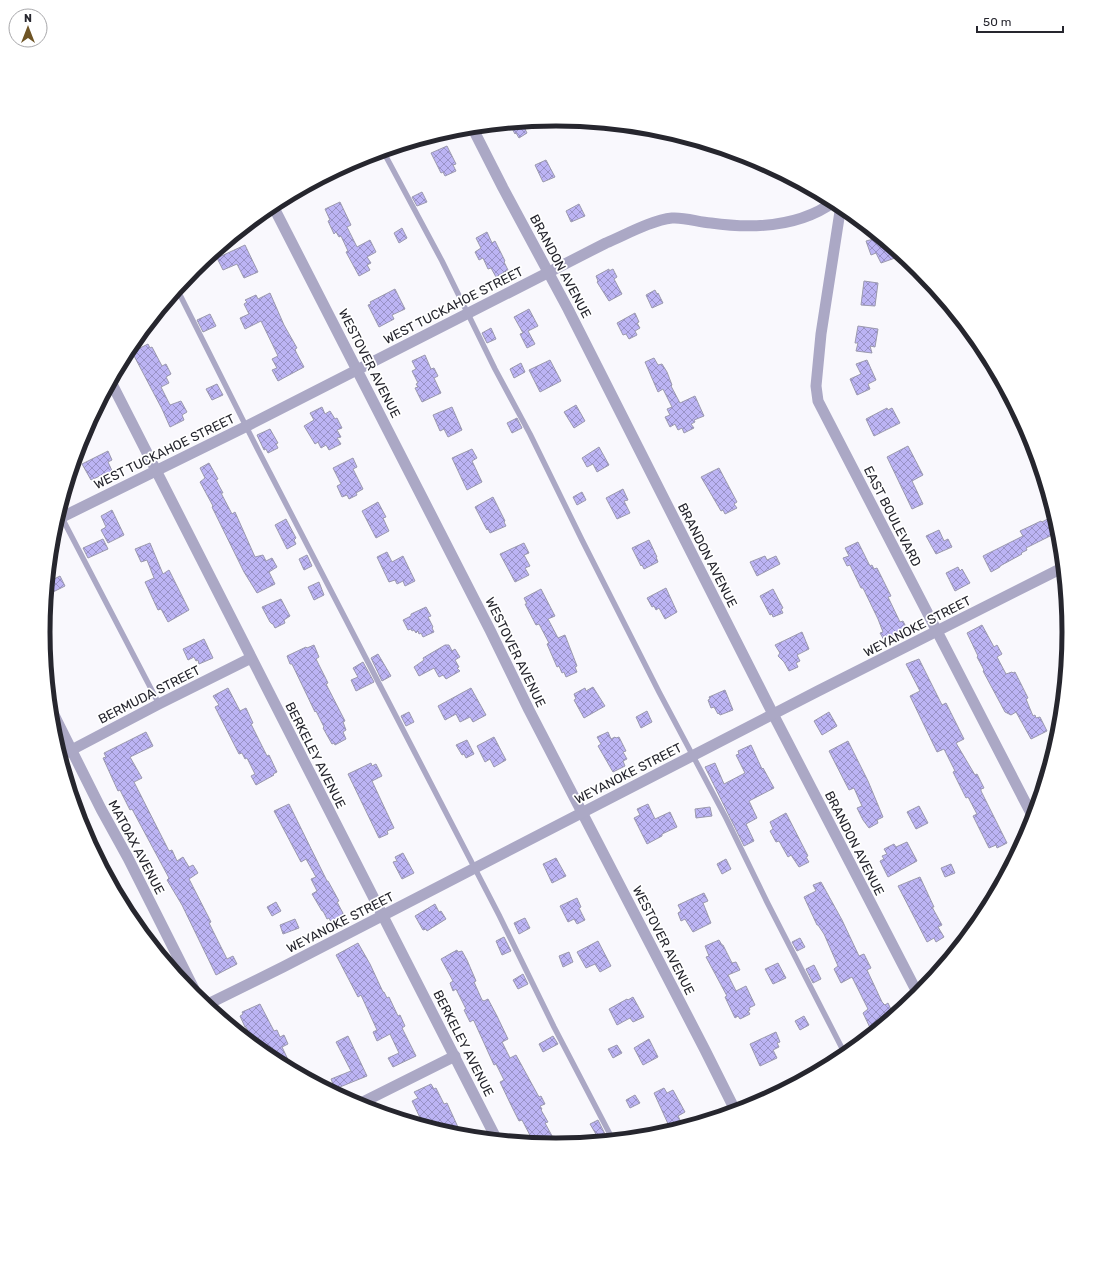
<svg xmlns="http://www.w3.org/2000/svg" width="1113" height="1264" viewBox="0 0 1113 1264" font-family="Rubik,sans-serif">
<defs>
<pattern id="building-cross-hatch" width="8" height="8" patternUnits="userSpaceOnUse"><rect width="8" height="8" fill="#bcb4f4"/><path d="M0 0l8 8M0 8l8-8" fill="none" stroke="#9992c6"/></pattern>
</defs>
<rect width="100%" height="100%" fill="#f9f8fd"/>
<g fill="url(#building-cross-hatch)" stroke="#9b99ae">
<path d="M541 120 525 129 527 133 519 138 516 133 515 134 509 123Z"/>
<path d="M447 146 456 164 453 165 456 171 445 176 443 172 441 173 431 153Z"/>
<path d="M546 160 555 177 543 182 535 165Z"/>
<path d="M422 192 427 202 417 206 412 197Z"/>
<path d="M340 202 351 225 347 227 357 247 370 240 376 252 367 257 371 263 367 265 370 270 359 276 346 252 348 251 341 236 339 237 336 232 334 234 328 221 330 220 325 209Z"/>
<path d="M579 204 585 216 571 222 566 211Z"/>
<path d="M402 228 407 238 399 243 394 233Z"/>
<path d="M487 232 492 243 495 241 505 261 504 262 508 270 496 277 491 268 488 269 483 258 479 260 475 252 481 248 476 238Z"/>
<path d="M881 237 895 249 897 255 894 256 895 258 881 263 876 253 871 255 866 241Z"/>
<path d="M245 245 258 272 244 278 237 264 223 270 217 258Z"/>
<path d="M609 269V271L613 269 617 277 614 279 622 294 609 301 597 282 598 281 596 276Z"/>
<path d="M864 281 878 283 875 306 861 305Z"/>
<path d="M395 289 405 309 392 315 394 319 379 327 368 305 371 304 370 302Z"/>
<path d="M655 290 657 294 658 293 663 303 652 308 646 295Z"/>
<path d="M270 293 284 325 297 348 295 349 296 352 304 367 278 381 272 370 277 368 272 359 278 356 261 321 245 329 240 318 249 314 244 304 247 302 245 300 256 295 258 299Z"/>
<path d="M529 309 538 326 528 331 535 344 527 348 520 334 523 333 514 317Z"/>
<path d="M635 313 639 322 637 323 640 328 635 331 637 335 629 339 626 334 623 335 617 323Z"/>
<path d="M210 314 216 326 203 332 197 320Z"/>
<path d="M858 326 878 329 875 347 870 346 872 353 856 351 858 343H855Z"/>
<path d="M491 328 496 339 487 343 482 333Z"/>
<path d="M148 344 150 348 152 347 162 366 166 364 171 374 166 377 169 383 161 387 170 405 181 401 187 412 182 415 184 420 170 427 162 409 132 352Z"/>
<path d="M425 355 431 369 434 368 438 376 434 378 441 393 422 402 415 388 418 387 416 384 418 383 412 371 416 369 412 361Z"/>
<path d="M654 358 658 365 662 364 667 372 672 385 671 386 680 403 695 396 704 416 694 420 695 422 691 424 694 428 684 433 682 428 678 430 675 424 670 427 665 417 670 415 667 409 672 407 663 389 658 392 645 362Z"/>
<path d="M550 360 561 381 540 392 529 370Z"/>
<path d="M867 360 876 380 868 384 870 389 857 395 850 379 861 374 856 364Z"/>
<path d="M521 363 525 372 514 378 510 369Z"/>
<path d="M217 384 223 395 212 400 206 389Z"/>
<path d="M576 405 585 421 574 428 564 412Z"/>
<path d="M322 407 325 414 330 411 335 419 337 418 342 428 337 430 341 437 337 438 341 444 329 450 326 445 321 448 318 442 315 444 304 426 314 420 310 413Z"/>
<path d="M452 407 462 430 448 437 444 429 440 431 433 415Z"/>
<path d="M887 408 888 410 892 408 900 423 874 436 866 419Z"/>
<path d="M517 418 522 428 512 433 507 423Z"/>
<path d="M270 429 278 443 276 444 278 448 268 453 266 449 264 450 257 435Z"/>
<path d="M908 446 923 475 912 481 923 504 912 509 887 457Z"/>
<path d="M599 447 609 465 597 472 593 464 587 467 582 458Z"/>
<path d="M472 449 477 458 472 461 482 482 467 490 452 458Z"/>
<path d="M108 451 112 460 108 462 113 473 103 478 102 475 91 480 82 464Z"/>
<path d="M353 458 357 467 353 469 363 489 356 493 357 495 349 499 347 495 342 497 337 486 341 484 333 468Z"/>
<path d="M209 463 218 479 216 480 223 493H221L232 514 235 512 255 557 263 555 266 561 272 558 277 567 269 572 275 584 257 593 244 572 212 507 213 506 200 482 205 478 200 468Z"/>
<path d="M719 468 737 502 734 504 737 508 725 514 723 510 721 511 701 477Z"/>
<path d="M623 489 628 500 624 501 630 513 617 519 606 498Z"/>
<path d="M582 492 586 500 577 505 573 497Z"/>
<path d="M493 497 505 521 504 522 506 526 490 533 488 529 487 530 475 507Z"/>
<path d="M378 502 386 517 383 518 389 531 376 538 362 511Z"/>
<path d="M112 510 124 535 108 543 101 530 106 527 101 516Z"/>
<path d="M1055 515 1060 531 1026 548 1027 550 1021 553 1022 554 1000 566V567L991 572 983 556 1023 536 1020 531 1041 521 1042 522Z"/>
<path d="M286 519 296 538 294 540 296 544 287 549 275 525Z"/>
<path d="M939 530 944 541 948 539 952 547 936 554 926 536Z"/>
<path d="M103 539 108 549 88 558 83 548Z"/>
<path d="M649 540 657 557H656L658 562 644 569 642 565 641 566 632 548Z"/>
<path d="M858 542 870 566 872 565 874 569 877 568 891 596 888 597 900 622 903 621 907 629 884 640 880 633 883 632 878 619 863 588H861L850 565 847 566 843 558 849 556 845 548Z"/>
<path d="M150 543 163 574 169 570 189 610 168 622 161 609 158 610 145 582 154 578 147 560 141 562 135 549Z"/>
<path d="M524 543 529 553 524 555 530 566 525 568 529 575 515 582 500 554Z"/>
<path d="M387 552 392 562 403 556 415 581 405 586 403 581 397 584 395 580 389 582 377 557Z"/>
<path d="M307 555 312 566 304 570 299 559Z"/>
<path d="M765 556 767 560 776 556 780 564 757 576 750 562Z"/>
<path d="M958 567 960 571 962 569 970 583 955 591 946 573Z"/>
<path d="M60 576 65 586 47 595 48 582Z"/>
<path d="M319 582 324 595 314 600 308 587Z"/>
<path d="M666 588 677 612 665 619 659 608 656 610 654 606 652 607 647 598Z"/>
<path d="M541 589 555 616 548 619 558 638 565 635 577 666 575 667 577 672 566 677 564 672 562 673 559 666 557 667 547 644 549 643 539 624 536 625 525 604H527L524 598Z"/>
<path d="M773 589 783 608 781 609 783 613 773 617 772 614 770 615 760 596Z"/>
<path d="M281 599 290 616 284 620 285 623 275 628 273 624H272L270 622 262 607Z"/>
<path d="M426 607 431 616 428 617 433 627 432 628 434 632 423 637 421 633 419 634 418 631 416 633 414 630 412 631 411 629 408 630 403 620 411 616V614Z"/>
<path d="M982 625 994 647 997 645 1002 654 997 657 1006 674 1012 672 1013 673 1015 672 1028 698 1026 699 1033 716 1035 715 1036 718 1040 717 1047 731 1031 739 1016 712 1011 715 1005 712 983 671 984 670 977 657 978 656 967 633Z"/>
<path d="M802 632 809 649 797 655 800 661 796 663 798 667 789 671 784 662 778 656 780 653 775 645Z"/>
<path d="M204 639 213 658 199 664 198 660 196 661 194 657 188 660 183 649Z"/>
<path d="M314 645 319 657 316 659 328 683 326 684 345 721 343 722 346 730 343 732 346 739 335 745 334 743 332 744 323 728 324 727 316 711 315 712 292 664H290L287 656 306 647 307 648Z"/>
<path d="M445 645H449L452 651 455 649 460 657 455 660 459 667 457 668 460 671 446 679 443 675 439 677 434 668 419 676 414 667 424 660 423 658Z"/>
<path d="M378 654 391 676 382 681 371 658Z"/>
<path d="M919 659 942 705 946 703 964 739 956 743 975 775 977 774 984 788 981 789V791L1007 843 997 848 996 845 989 848 973 816 977 814 968 797 966 798 953 772 955 771 944 749 937 752 910 696 920 691 906 664Z"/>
<path d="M363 662 374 682 356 691 351 680 358 677 353 668Z"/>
<path d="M593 687 605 706 584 718 574 700 576 699 574 694 585 688 586 691Z"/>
<path d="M228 688 240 711 246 708 253 723 251 724 267 756 269 755 277 772 273 774 274 775 256 785 251 776 255 774 247 758 245 759 242 753 239 754 215 707 219 705 213 696Z"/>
<path d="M471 688 486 715 473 722 470 717 460 722 456 714 445 720 438 706Z"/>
<path d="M725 690 733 710 720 715 719 713 718 714 714 707 711 708 708 700 710 699 709 697Z"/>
<path d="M647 711 652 722 641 728 636 717Z"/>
<path d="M409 712 414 722 406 726 401 716Z"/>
<path d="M829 712 837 726 822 735 814 721Z"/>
<path d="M146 732 153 746 130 757 142 778 134 782 169 851 172 850 177 861 183 857 189 867 193 865 198 873 189 879 211 922 209 923 227 959 233 956 237 964 216 975 182 905 167 880 169 878 132 809 130 810 120 790 118 791 103 758 106 757 104 753Z"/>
<path d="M608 732 611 739 615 737 616 738 619 737 626 751 623 752 627 759 623 761 625 766 613 772 598 746 601 744 597 737Z"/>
<path d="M494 737 506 760 494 767 490 759 485 762 477 746Z"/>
<path d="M467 740 474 754 466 758 464 754 462 755 456 745Z"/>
<path d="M848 741 868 781 883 817 877 820 878 823 869 828 863 820 857 808 862 806 854 788 849 790 829 751Z"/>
<path d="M751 745 762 769 763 768 774 788 749 801 757 818 746 824 754 841 744 846 705 767 715 763 724 784 745 773 736 755 739 754 738 751Z"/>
<path d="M371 763 372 766 376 764 382 776 372 781 394 828 387 831 388 834 379 838 348 774Z"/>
<path d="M289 804 327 881H328L339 901 337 902 344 915 331 922 329 918 327 919 323 911H322L312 894 317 891 311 879 316 877 306 859 301 862 274 811Z"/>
<path d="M648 804 655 819 670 812 677 827 662 834V836L647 844 634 818 640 815 637 809Z"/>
<path d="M919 806 928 823 916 829 907 812Z"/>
<path d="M710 807 712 816 696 818 695 809Z"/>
<path d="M786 813 808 856 806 857 809 862 799 867 791 855 788 857 779 841 776 842 770 831 773 829 770 822Z"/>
<path d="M907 842 917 861 888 877 880 861 884 859 882 856 887 854 884 849 894 844 896 847Z"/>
<path d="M403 853 414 873 402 879 393 862 397 861 395 857Z"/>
<path d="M556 858 566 876 552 883 543 864Z"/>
<path d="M726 859 731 869 722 874 717 864Z"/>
<path d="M951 864 955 873 945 877 941 868Z"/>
<path d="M920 877 934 907H932L942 925 938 927 944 937 936 942 934 938 927 942 898 886Z"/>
<path d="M821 882 842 920 859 956 864 954 871 968 867 970 882 1002 885 1005 888 1003 894 1016 873 1034 863 1013 868 1009 852 977 841 983 834 969 838 966 824 934 818 925H817L804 897 816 891 813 885Z"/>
<path d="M704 893 708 901 703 903 711 923 693 932 685 919 681 921 678 913 681 911 678 905Z"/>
<path d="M577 898 581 907 579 908 585 920 577 924 574 919 568 922 560 906Z"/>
<path d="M276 902 281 911 272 916 267 907Z"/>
<path d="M435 904 439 912 441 911 446 919 427 931 426 929 423 930 415 916Z"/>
<path d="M525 918 530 928 519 934 514 923Z"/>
<path d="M295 919 299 928 283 934 280 925Z"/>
<path d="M504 937 511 951 502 955 496 941Z"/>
<path d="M800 938 805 947 797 951 792 942Z"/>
<path d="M719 940 722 945H723L732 963 736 962 740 970 728 975 736 991 746 986 755 1005 749 1008 750 1010 748 1011 750 1014 740 1019 738 1016 735 1018 725 997 727 996 706 957 709 956 705 946Z"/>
<path d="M598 941 611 966 600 972 595 964 586 968 577 952Z"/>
<path d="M358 943 370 964 383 992H384L387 998 389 997 398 1016 400 1015 405 1026 402 1028 416 1056 393 1067 388 1058 399 1053 390 1034 377 1041 373 1032 377 1030 361 995 358 997 336 955Z"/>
<path d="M457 950 458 952 462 951 467 960 476 981 474 982 482 1000 484 1001 488 999 497 1016 508 1039 502 1042 510 1058 516 1055 539 1097 541 1096 545 1104 540 1106 542 1109 541 1110 548 1122 545 1123 557 1145 534 1143 522 1120 519 1121 511 1105 500 1082 504 1080 496 1064 494 1065 474 1021 473 1020 470 1022 464 1010 466 1009 456 989 453 991 450 983 453 981 441 959Z"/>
<path d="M569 952 573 962 563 967 559 956Z"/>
<path d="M778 963 786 978 773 984 765 969Z"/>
<path d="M814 965 821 979 813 983 806 969Z"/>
<path d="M523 974 528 984 518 989 513 980Z"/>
<path d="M633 997 644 1017 633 1022 630 1018 617 1025 609 1009 627 999 628 1000Z"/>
<path d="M260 1004 274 1031 277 1030 280 1037 284 1035 288 1044 282 1047 293 1070 271 1059 255 1046 246 1027H245L240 1016 243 1014 242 1012Z"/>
<path d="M804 1016 809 1025 800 1030 795 1021Z"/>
<path d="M776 1032 780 1042 777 1043 779 1047 773 1050 777 1058 760 1066 750 1044Z"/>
<path d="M348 1036 367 1076 335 1089 331 1079 351 1071 336 1042Z"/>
<path d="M553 1036 558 1044 543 1052 539 1044Z"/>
<path d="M649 1039 658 1057 643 1065 634 1048Z"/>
<path d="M617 1045 622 1053 613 1058 608 1049Z"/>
<path d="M431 1084 434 1089 436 1088 444 1104 447 1103 462 1136 424 1126 412 1101 418 1098 414 1092Z"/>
<path d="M664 1088 667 1093 673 1090 685 1112 678 1116 680 1120 669 1126 654 1093Z"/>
<path d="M635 1095 640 1103 630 1108 626 1100Z"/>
<path d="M598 1120 608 1140 600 1141 590 1124Z"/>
</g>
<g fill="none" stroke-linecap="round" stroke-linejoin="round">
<g stroke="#aba8c5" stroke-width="5.5">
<path d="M383 151 442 261 495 369 530 434 582 540 659 692 726 818 767 902 846 1056"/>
<path d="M177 289 257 448 499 915 554 1027 613 1140"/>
<path d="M61 516 159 704"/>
</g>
<g stroke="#aba8c5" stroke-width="11">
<path d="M472 127 503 188 568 309 773 714 919 996"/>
<path d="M272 204 490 630 529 710 705 1050 736 1112"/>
<path d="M841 205 821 334 816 386 818 401 1034 819"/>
<path d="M111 382 497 1140"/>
<path d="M56 520 247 426 606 243C625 235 652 220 672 218 685 217 698 222 711 223 753 229 800 227 835 201"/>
<path d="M50 707 101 809 128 858 199 999"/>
<path d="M60 756 159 704 251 658"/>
<path d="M206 1005 283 967 818 691 1064 567"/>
<path d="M357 1105 455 1056"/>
</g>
</g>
<g text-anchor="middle" stroke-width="3.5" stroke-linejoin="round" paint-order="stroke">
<g font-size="13" fill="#26262e" stroke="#fff">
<text transform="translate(561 266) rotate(62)" y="5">BRANDON AVENUE</text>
<text transform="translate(453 305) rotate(-27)" y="5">WEST TUCKAHOE STREET</text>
<text transform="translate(370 363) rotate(63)" y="5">WESTOVER AVENUE</text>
<text transform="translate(164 451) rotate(-26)" y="5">WEST TUCKAHOE STREET</text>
<text transform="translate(893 516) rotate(63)" y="5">EAST BOULEVARD</text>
<text transform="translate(708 555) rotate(63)" y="5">BRANDON AVENUE</text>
<text transform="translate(917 626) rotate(-27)" y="5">WEYANOKE STREET</text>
<text transform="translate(516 652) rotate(64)" y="5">WESTOVER AVENUE</text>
<text transform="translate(149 694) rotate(-27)" y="5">BERMUDA STREET</text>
<text transform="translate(316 755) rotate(63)" y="5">BERKELEY AVENUE</text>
<text transform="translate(628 773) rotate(-27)" y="5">WEYANOKE STREET</text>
<text transform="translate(855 843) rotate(63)" y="5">BRANDON AVENUE</text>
<text transform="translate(137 847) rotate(62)" y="5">MATOAX AVENUE</text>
<text transform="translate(340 922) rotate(-27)" y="5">WEYANOKE STREET</text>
<text transform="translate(664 940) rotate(63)" y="5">WESTOVER AVENUE</text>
<text transform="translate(464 1043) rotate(63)" y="5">BERKELEY AVENUE</text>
</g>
</g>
<path d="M0 0H1113V1264H0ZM50 632a506 506 0 1 1 1012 0a506 506 0 1 1-1012 0Z" fill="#fff" fill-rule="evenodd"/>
<path fill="none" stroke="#26262e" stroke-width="5" d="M50 632a506 506 0 1 1 1012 0a506 506 0 1 1-1012 0Z"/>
<g transform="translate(28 28)"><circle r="19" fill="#ffffff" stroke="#a8a8ab"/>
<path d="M0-3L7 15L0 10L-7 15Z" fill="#6e5425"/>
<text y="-6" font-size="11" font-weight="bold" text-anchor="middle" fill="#26262e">N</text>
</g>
<path d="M977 26v6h86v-6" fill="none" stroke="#26262e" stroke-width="2"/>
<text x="983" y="26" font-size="12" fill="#26262e" stroke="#ffffff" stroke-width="3" paint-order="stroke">50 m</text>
</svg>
